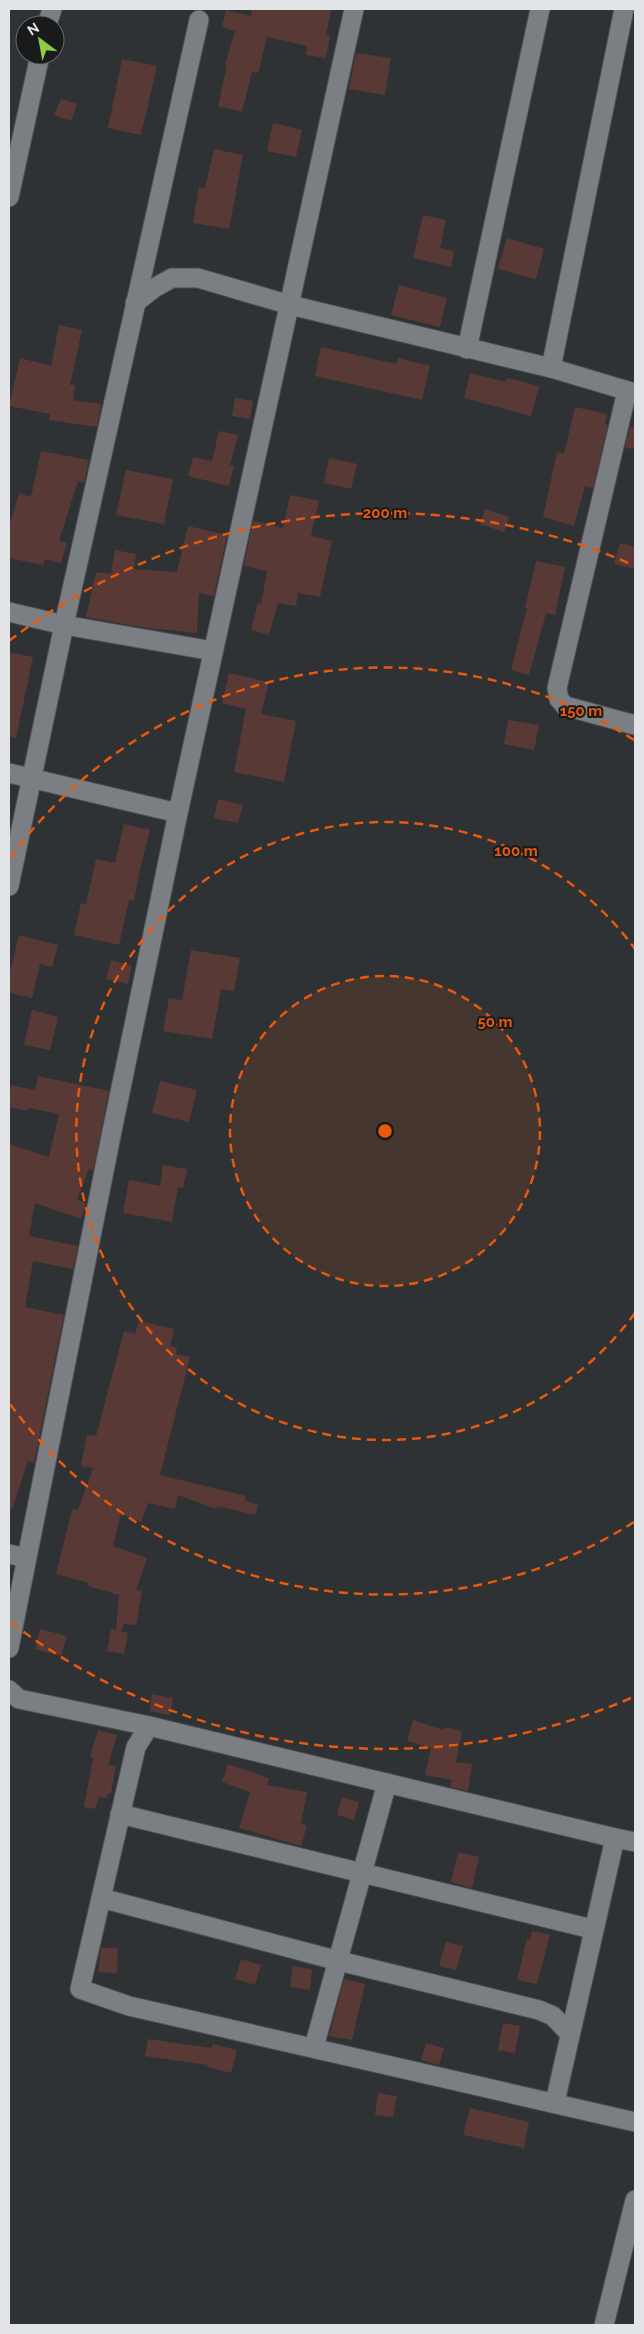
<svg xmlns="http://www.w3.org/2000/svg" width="644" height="2334" viewBox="0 0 644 2334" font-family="Raleway,sans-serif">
<rect width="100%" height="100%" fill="#2f3235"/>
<g fill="#583935">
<path d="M252 9H331L326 35 330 36 326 58 306 55 307 46 267 37 258 73 252 72 242 112 218 106 227 65H225L235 31 222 27 226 10 251 16Z"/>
<path d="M356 53 391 58 385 95 349 89Z"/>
<path d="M122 59 157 66 141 135 108 128Z"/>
<path d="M61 99 77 104 71 121 54 115Z"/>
<path d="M273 123 302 130 296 157 267 151Z"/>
<path d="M214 149 243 155 229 229 193 223 199 187 205 188Z"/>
<path d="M423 215 446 220 440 248 454 251 451 267 413 258Z"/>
<path d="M507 238 544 249 536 279 498 269Z"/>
<path d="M399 285 447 298 440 327 391 315Z"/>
<path d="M59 325 82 330 70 385H75L73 400 101 404 97 427 49 420 50 414 9 406 20 358 51 366Z"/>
<path d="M321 347 396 364 398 358 430 366 422 400 315 376Z"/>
<path d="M470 373 506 382 507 378 539 386 531 416 464 398Z"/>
<path d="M235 398 253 401 250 419 232 416Z"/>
<path d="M575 407 607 414 605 424H608L593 488 585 486 574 526 543 517 557 452 564 454Z"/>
<path d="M630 427 635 428V449L625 448Z"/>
<path d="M219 431 238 435 230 465 234 466 229 486 188 476 193 457 212 461Z"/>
<path d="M41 451 89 460 84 483 78 481 59 541 67 543 61 563 45 559 43 565 9 558V527L19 493 31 497Z"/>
<path d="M329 458 357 464 351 489 324 483Z"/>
<path d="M126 470 173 479 164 524 116 515Z"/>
<path d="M290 495 319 501 311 536 332 541 320 597 298 593 296 606 278 603 269 635 251 630 258 603 261 604 267 571 244 566 253 521 283 528Z"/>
<path d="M485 509 509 517 504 532 480 524Z"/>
<path d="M188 526 227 535 214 596 199 593 197 633 146 628 86 617 96 572 111 574 115 550 136 554 134 569 177 572Z"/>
<path d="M620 543 635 547V569L614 564Z"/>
<path d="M536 561 565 567 555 615 546 613 529 675 511 670 527 608H525Z"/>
<path d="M9 652 33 657 16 738 9 737Z"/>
<path d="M229 673 269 682 261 714 296 721 284 782 234 772 246 709 222 703Z"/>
<path d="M508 720 539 725 534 750 504 744Z"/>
<path d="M218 799 243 805 238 823 214 818Z"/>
<path d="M124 824 150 830 140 869 134 901 129 900 119 945 74 935 81 903 86 904 96 859 115 863Z"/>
<path d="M19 935 58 945 52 967 40 964 32 998 9 993V976Z"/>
<path d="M191 950 240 958 234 991 221 989 212 1039 163 1031 169 998 182 1000Z"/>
<path d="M111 960 132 966 128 984 106 979Z"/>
<path d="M32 1010 58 1017 50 1050 24 1045Z"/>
<path d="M38 1076 109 1091 93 1170 89 1169 77 1200 86 1203 81 1219 35 1203 29 1236 78 1246 73 1269 33 1261 25 1307 64 1315 34 1463 28 1461 12 1509 9 1508V1144L49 1157 59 1114 28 1108 27 1111 9 1107V1096L11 1085 35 1090Z"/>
<path d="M160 1081 197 1090 189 1122 152 1113Z"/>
<path d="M163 1165 187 1169 183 1188 178 1187 172 1222 123 1213 129 1180 160 1186Z"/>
<path d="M139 1321 174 1329 170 1346 177 1348 176 1354 190 1357 160 1475 246 1496 245 1500 258 1505 255 1515 217 1506 216 1509 178 1495 175 1509 148 1503 141 1522 121 1514 113 1546 147 1558 136 1590 142 1591 136 1625 124 1624 121 1631 128 1633 124 1654 107 1651 111 1629 116 1630 119 1595 88 1586 89 1583 56 1574 72 1509 78 1510 93 1468 81 1466 87 1435 96 1436 124 1331 135 1334Z"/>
<path d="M40 1629 67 1636 61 1656 35 1649Z"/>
<path d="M152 1694 173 1698 170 1715 150 1711Z"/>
<path d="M413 1720 443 1730 444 1727 462 1731 456 1762 472 1764 468 1791 450 1787 452 1780 425 1775 431 1748 407 1741Z"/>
<path d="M98 1730 117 1735 108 1765 116 1766 111 1793H108L107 1798 99 1797 95 1809 84 1807 93 1757H90Z"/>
<path d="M228 1764 269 1778 267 1785 307 1792 301 1824 307 1826 301 1846 239 1828 250 1792 222 1782Z"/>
<path d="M342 1797 359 1802 354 1820 337 1815Z"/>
<path d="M458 1852 479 1857 472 1888 451 1882Z"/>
<path d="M532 1931 550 1935 537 1984 517 1980 527 1939 530 1940Z"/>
<path d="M446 1942 463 1946 456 1970 439 1966Z"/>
<path d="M101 1948H118L117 1973 98 1972Z"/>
<path d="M241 1959 261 1965 255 1985 235 1979Z"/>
<path d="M293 1966 312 1969 310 1990 290 1987Z"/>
<path d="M344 1979 365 1984 352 2040 329 2036Z"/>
<path d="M503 2023 520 2026 515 2053 498 2050Z"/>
<path d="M148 2039 212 2048 213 2044 237 2050 231 2073 207 2067 208 2065 145 2056Z"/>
<path d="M426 2043 444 2048 439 2065 421 2060Z"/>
<path d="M378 2093 397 2096 393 2117 375 2115Z"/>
<path d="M470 2108 529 2122 524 2148 463 2135Z"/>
</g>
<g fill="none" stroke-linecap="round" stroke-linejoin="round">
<g stroke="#4c4f52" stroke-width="21">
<g id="minor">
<path d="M47 25 52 9"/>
<path d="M9 197 40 55"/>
<path d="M135 303 154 288 172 278H198L290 305 551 368 635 393"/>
<path d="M467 349 540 9"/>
<path d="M551 368 624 9"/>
<path d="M627 391 557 688 559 699 565 706 635 725"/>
<path d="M9 612 64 625 213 651"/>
<path d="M9 773 178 813"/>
<path d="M9 886 64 625 199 20"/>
<path d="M9 1554 26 1558"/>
<path d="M9 1648 111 1136 178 813 354 9"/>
<path d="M9 1690 19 1699 149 1726"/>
<path d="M120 1814 592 1929"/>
<path d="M615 1838 635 1842"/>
<path d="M101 1898 339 1961 539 2010 553 2016 570 2034"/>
<path d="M314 2047 387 1783"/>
<path d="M555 2102 615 1838 149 1726 136 1747 80 1989 129 2006 635 2122"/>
<path d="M604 2325 635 2200"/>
</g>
</g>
<use href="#minor" stroke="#7b7f83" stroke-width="19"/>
</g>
<circle cx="385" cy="1131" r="155" fill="#e8590c" fill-opacity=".12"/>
<g fill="none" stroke="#e8590c" stroke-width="2.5" stroke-dasharray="9 6">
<circle cx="385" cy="1131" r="155"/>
<path d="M635 1313A309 309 0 1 1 635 949"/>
<path d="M634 1522A464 464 0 0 1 10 1404M10 858A464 464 0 0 1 634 740"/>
<path d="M631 1698A618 618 0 0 1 9 1621M9 641A618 618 0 0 1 631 564"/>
</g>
<circle cx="385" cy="1131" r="8" fill="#e8590c" stroke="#181a1b" stroke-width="2.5"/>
<g font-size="15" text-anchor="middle" font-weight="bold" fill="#e8590c" stroke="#181a1b" stroke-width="4" stroke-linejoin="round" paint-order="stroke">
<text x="385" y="518">200 m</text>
<text x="581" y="716">150 m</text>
<text x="516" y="856">100 m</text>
<text x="495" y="1027">50 m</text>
</g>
<rect width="644" height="2334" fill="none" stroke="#e2e4e7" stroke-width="20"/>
<g transform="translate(40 40) rotate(328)"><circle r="24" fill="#181a1b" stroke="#696b6d"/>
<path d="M0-4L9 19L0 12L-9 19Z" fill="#8cce45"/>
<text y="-8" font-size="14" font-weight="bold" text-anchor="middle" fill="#e2e4e7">N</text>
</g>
</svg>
